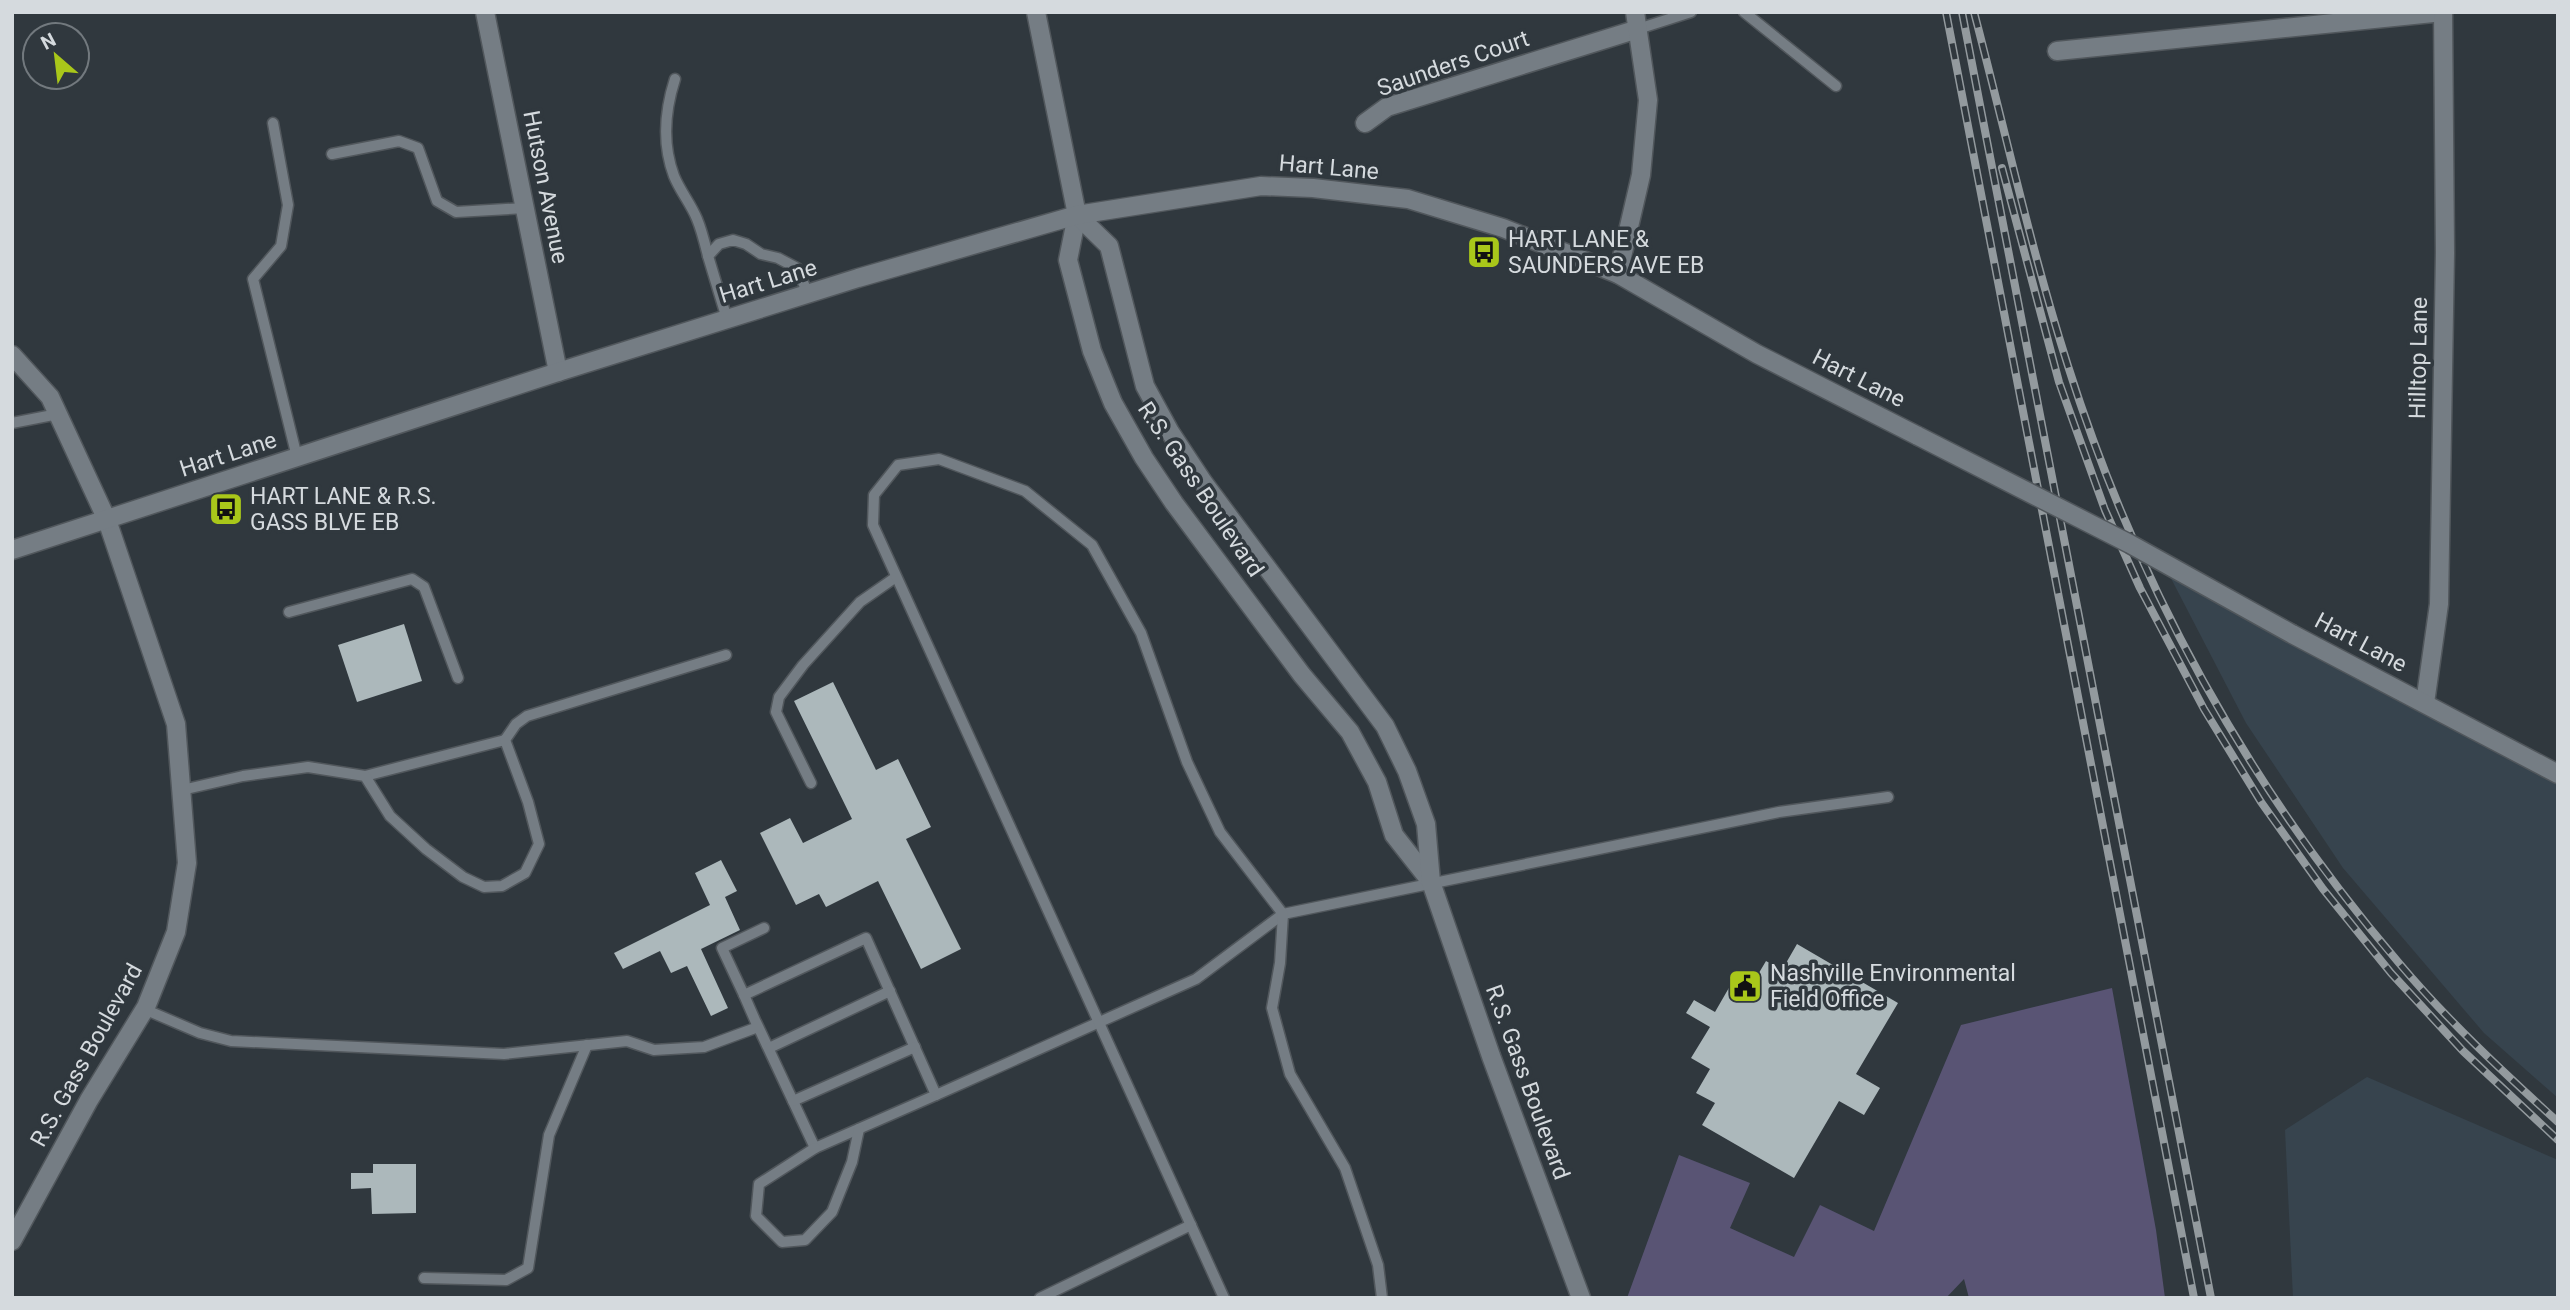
<svg xmlns="http://www.w3.org/2000/svg" width="2570" height="1310" viewBox="0 0 2570 1310" font-family="Roboto,sans-serif">
<rect width="100%" height="100%" fill="#30383e"/>
<g fill="#37444e">
<path d="M2162 561 2558 774V1098L2484 1033 2343 868 2246 723Z"/>
<path d="M2367 1077 2558 1160V1298H2293L2285 1130Z"/>
</g>
<path fill="#595474" d="M2112 988 2156 1230 2165 1298H1969L1964 1279 1946 1298H1627L1679 1155 1750 1183 1730 1228 1794 1257 1820 1205 1874 1231 1961 1025Z"/>
<g fill="#acb8bb">
<path d="M404 624 422 681 357 702 338 645Z"/>
<path d="M833 682 876 770 898 759 931 827 906 839 961 949 921 969 878 881 826 907 819 894 796 905 760 833 790 818 803 843 852 819 794 701Z"/>
<path d="M721 860 737 891 725 897 740 930 701 949 728 1008 711 1016 687 966 671 973 660 951 623 969 614 953 710 905 695 873Z"/>
<path d="M1797 944 1898 1003 1856 1074 1880 1088 1864 1115 1839 1101 1794 1178 1702 1125 1715 1103 1696 1093 1710 1069 1691 1058 1710 1027 1686 1013 1694 1000 1715 1012 1734 979 1750 988 1766 961 1782 970Z"/>
<path d="M373 1164H416V1213L372 1214 371 1188 351 1189V1173H373Z"/>
</g>
<g fill="none" stroke-linecap="round" stroke-linejoin="round">
<g stroke="#51575c" stroke-width="13">
<g id="lane">
<path d="M1744 12 1836 86"/>
<path d="M1638 29 1691 12"/>
<path d="M675 79C665 110 662 144 674 176 680 191 691 204 697 219 702 231 705 244 708 256"/>
<path d="M273 123 288 205 281 246 253 279 297 457"/>
<path d="M332 154 399 141 418 148 437 201 456 212 525 208"/>
<path d="M727 319 708 256 719 244 733 240 746 244 761 254 778 258 797 268 808 294"/>
<path d="M12 423 58 414"/>
<path d="M289 612 412 579 424 587 458 678"/>
<path d="M365 776 505 740"/>
<path d="M811 783 776 712 779 697 803 665 860 602 896 577"/>
<path d="M182 790 243 776 308 767 365 776 390 816 426 849 463 877 484 887 502 886 525 873 539 844 528 802 505 740 516 724 527 716 726 655"/>
<path d="M744 995 722 948 764 928"/>
<path d="M144 1009 200 1033 231 1041 504 1054 627 1041 654 1050 704 1047 758 1027 744 995 866 938 936 1095 815 1148 756 1022"/>
<path d="M769 1048 890 991"/>
<path d="M936 1095 1196 979 1283 914 1779 812 1888 797"/>
<path d="M793 1101 915 1047"/>
<path d="M815 1148 759 1184 756 1216 782 1242 805 1240 832 1212 852 1162 859 1129"/>
<path d="M424 1278 506 1280 528 1268 549 1135 587 1045"/>
<path d="M1040 1298 1191 1225"/>
<path d="M1224 1298 873 525 874 495 898 465 939 459 1025 491 1092 545 1141 633 1187 762 1220 832 1283 914 1280 963 1272 1008 1290 1074 1345 1168 1378 1265 1382 1298"/>
</g>
</g>
<g stroke="#51575c" stroke-width="21">
<g id="street">
<path d="M485 12 558 372"/>
<path d="M1036 12 1077 215 1068 260 1092 351 1113 403 1144 458 1174 503 1302 675 1350 732 1377 782 1394 835 1431 882"/>
<path d="M2057 51 2443 12"/>
<path d="M1365 123 1387 107 1638 29"/>
<path d="M1077 215 1109 246 1145 386 1170 432 1203 482 1385 726 1407 771 1426 824 1431 882 1491 1056 1581 1298"/>
<path d="M1618 274 1641 175 1648 100 1635 12"/>
<path d="M2425 703 2439 604 2445 253 2443 12"/>
<path d="M12 1241 89 1100 146 1007 176 932 187 863 176 724 107 520"/>
</g>
</g>
<g stroke="#51575c" stroke-width="21">
<g id="secondary">
<path d="M12 355 50 397 107 520"/>
<path d="M12 550 558 372 858 278 1077 215 1261 186 1313 188 1408 199 1503 228 1618 274 1757 354 1918 436"/>
<path d="M2292 634 2558 774"/>
</g>
</g>
<use href="#lane" stroke="#757d84" stroke-width="10"/>
<use href="#street" stroke="#757d84" stroke-width="18"/>
<use href="#secondary" stroke="#757d84" stroke-width="18"/>
<g stroke="#939a9e" stroke-width="8">
<g id="rail">
<path d="M1946 12 2194 1298"/>
<path d="M1962 12 2211 1298"/>
<path d="M1974 12C2005 130 2031 250 2068 366 2137 585 2249 788 2399 963 2447 1020 2503 1072 2558 1122"/>
<path d="M2002 168 2059 382 2105 510 2140 588 2204 709 2261 802 2323 889 2391 973 2463 1051 2558 1140"/>
</g>
</g>
<use href="#rail" stroke="#30383e" stroke-width="5" stroke-dasharray="16" stroke-linecap="butt"/>
<g stroke="#51575c" stroke-width="21" stroke-linecap="butt">
<path id="secondary-bridge" d="M1918 436 2130 544 2292 634"/>
</g>
<use href="#secondary-bridge" stroke="#757d84" stroke-width="18"/>
</g>
<defs>
<g id="bus-square" transform="scale(1.75)"><rect x="-9" y="-9" width="18" height="18" rx="4" fill="#a9c71a" stroke="#30383e"/><path d="M-5-6H5V4H4V6H2V4H-2V6H-4V4H-5ZM-3.5-4V0h7V-4ZM-3.5 1.2v1.5H-2V1.2ZM2 1.2v1.5H3.5V1.2Z" fill="#111"/></g>
<g id="civic-square" transform="scale(1.75)"><rect x="-9" y="-9" width="18" height="18" rx="4" fill="#a9c71a" stroke="#30383e"/><path d="M-.6-6.5H3V-4.5H.6V-3L4-1V1h2V6H-6V1h2V-1L-.6-3ZM-1.2 2.5V6h2.4V2.5Z" fill="#111"/></g>
</defs>
<g fill-rule="evenodd">
<use href="#bus-square" x="1484" y="252"/>
<use href="#bus-square" x="226" y="509"/>
<use href="#civic-square" x="1745" y="986"/>
</g>
<g text-anchor="middle" stroke-width="7" stroke-linejoin="round" paint-order="stroke">
<g font-size="23" fill="#d5dade" stroke="#30383e">
<text transform="translate(1453 63) rotate(-19)" y="8">Saunders Court</text>
<text transform="translate(1329 167) rotate(5)" y="8">Hart Lane</text>
<text transform="translate(546 187) rotate(79)" y="8">Hutson Avenue</text>
<text transform="translate(768 281) rotate(-17)" y="8">Hart Lane</text>
<text transform="translate(2418 358) rotate(-89)" y="8">Hilltop Lane</text>
<text transform="translate(1859 378) rotate(27)" y="8">Hart Lane</text>
<text transform="translate(228 454) rotate(-18)" y="8">Hart Lane</text>
<text transform="translate(1201 489) rotate(56)" y="8">R.S. Gass Boulevard</text>
<text transform="translate(2361 642) rotate(28)" y="8">Hart Lane</text>
<text transform="translate(86 1055) rotate(-61)" y="8">R.S. Gass Boulevard</text>
<text transform="translate(1528 1082) rotate(70)" y="8">R.S. Gass Boulevard</text>
</g>
<g font-size="23" fill="#d5dade" stroke="#30383e" text-anchor="start">
<text x="1508" y="247">HART LANE &amp;<tspan x="1508" dy="26">SAUNDERS AVE EB</tspan></text>
<text x="250" y="504">HART LANE &amp; R.S.<tspan x="250" dy="26">GASS BLVE EB</tspan></text>
<text x="1770" y="981">Nashville Environmental<tspan x="1770" dy="26">Field Office</tspan></text>
</g>
</g>
<rect width="2570" height="1310" fill="none" stroke="#d5dade" stroke-width="28"/>
<g transform="translate(56 56) rotate(332)"><circle r="33" fill="#30383e" stroke="#72797e" stroke-width="2"/>
<path d="M0-5L12 26L0 18L-12 26Z" fill="#a9c71a"/>
<text y="-10" font-size="19" font-weight="bold" text-anchor="middle" fill="#d5dade">N</text>
</g>
</svg>
